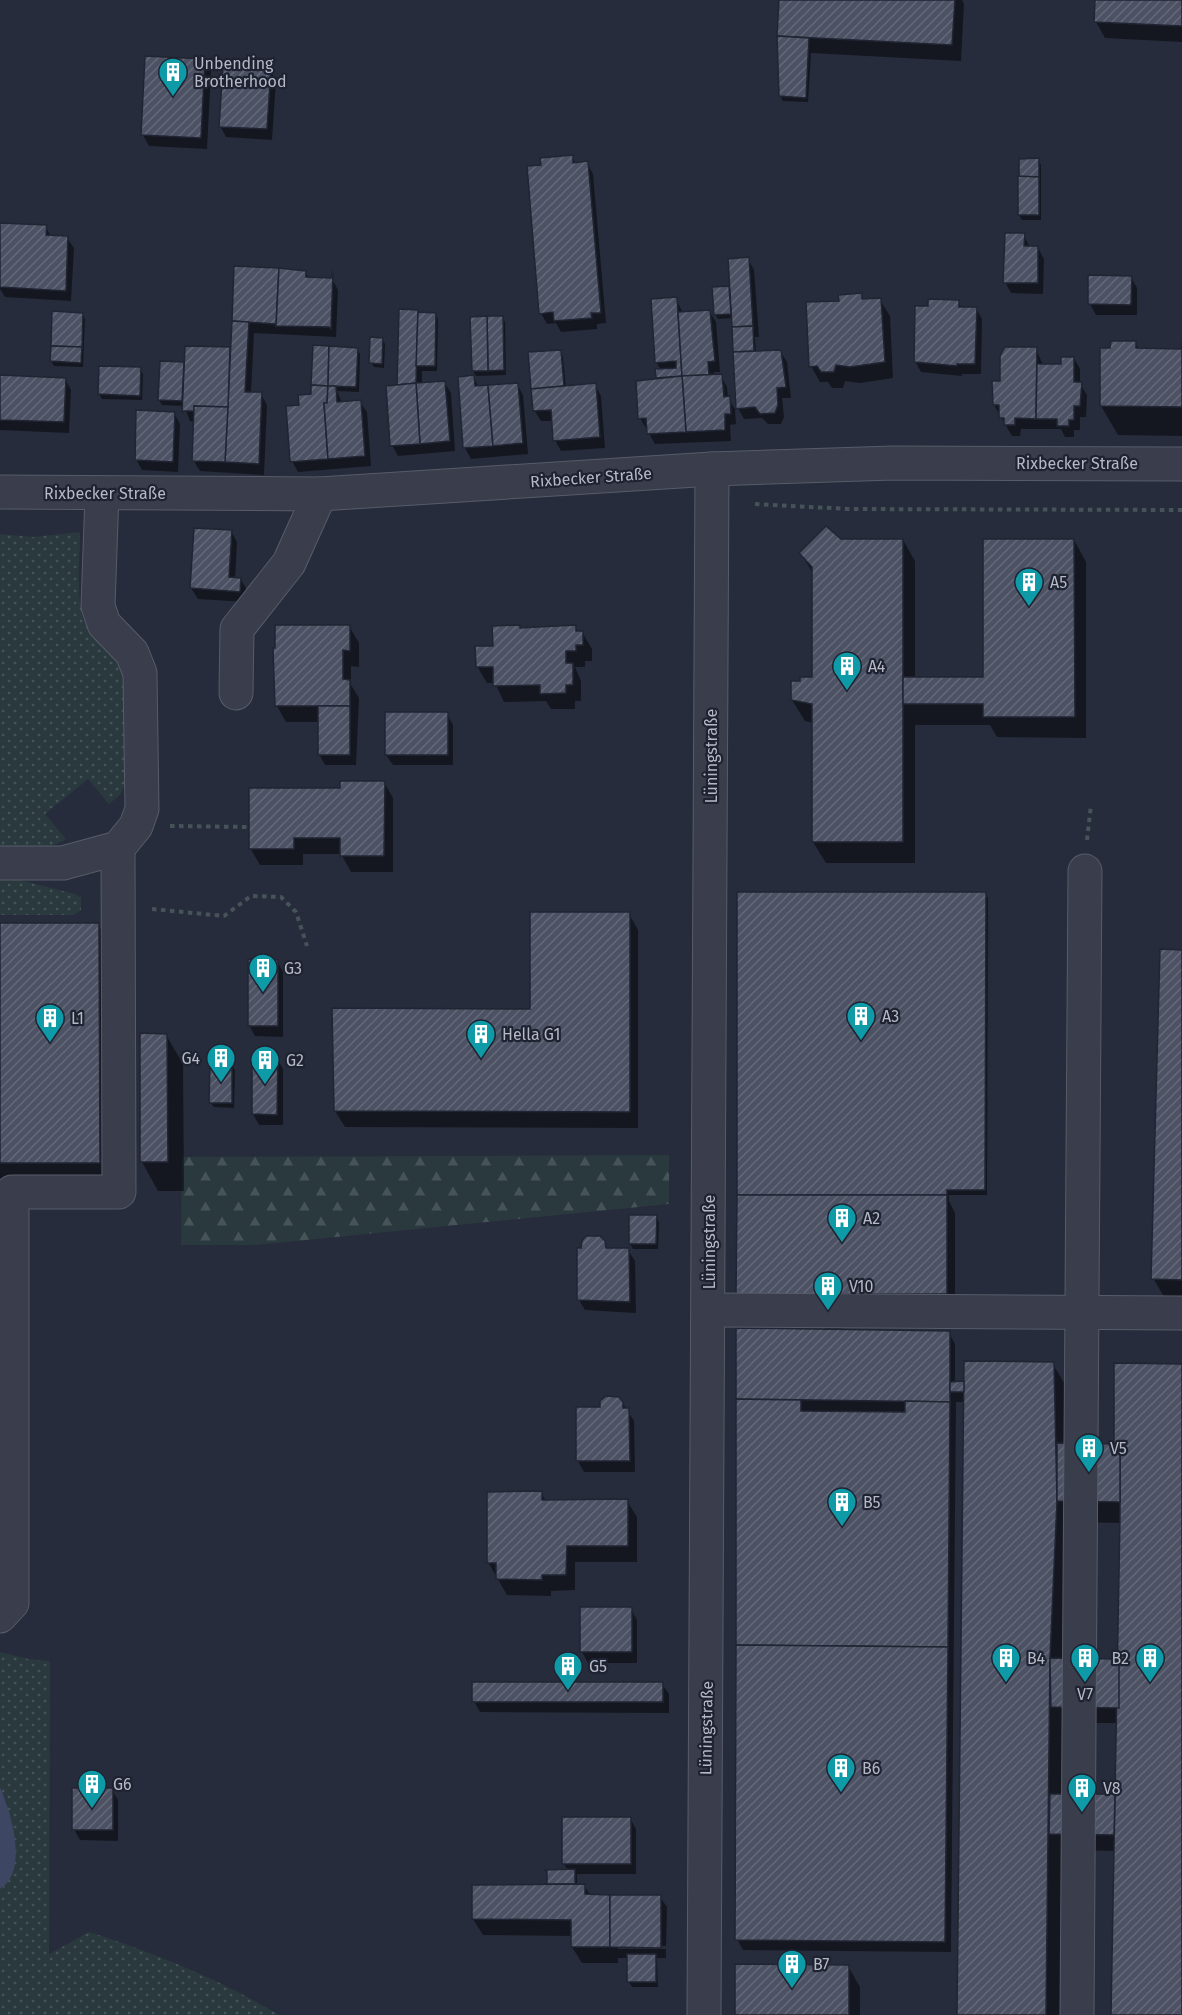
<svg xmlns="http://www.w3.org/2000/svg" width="1182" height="2015" viewBox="0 0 1182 2015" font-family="'Fira Sans',sans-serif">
<defs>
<pattern id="grass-dots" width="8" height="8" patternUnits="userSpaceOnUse" patternTransform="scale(1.5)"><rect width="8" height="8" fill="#29393d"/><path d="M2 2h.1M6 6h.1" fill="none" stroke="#465458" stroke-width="1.8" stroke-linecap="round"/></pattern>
<pattern id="forest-firs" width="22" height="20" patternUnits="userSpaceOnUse" patternTransform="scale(1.5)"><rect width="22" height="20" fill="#29393d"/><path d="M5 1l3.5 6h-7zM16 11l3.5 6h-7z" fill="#465458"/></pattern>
<pattern id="building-hatch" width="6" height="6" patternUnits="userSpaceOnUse" patternTransform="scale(1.5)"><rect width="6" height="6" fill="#4c5264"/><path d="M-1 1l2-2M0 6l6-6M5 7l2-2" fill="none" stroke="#646979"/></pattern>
</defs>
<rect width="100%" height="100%" fill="#262c3b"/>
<g fill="url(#grass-dots)">
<path d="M80 532C80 557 75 603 86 626 95 644 113 656 125 673L126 783 120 795 109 804 88 779 45 814 66 839C46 852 23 850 0 851V534L33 537Z"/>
<path d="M0 875 75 894 81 898V910L73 915H0Z"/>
<path d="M0 1652 28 1659 50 1661 49 1954 89 1932C155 1953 219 1979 279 2015H0V1889L3 1888 7 1803 0 1787Z"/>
</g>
<path fill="url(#forest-firs)" d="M669 1155V1204L255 1245H181L182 1157Z"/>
<path fill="#3d4763" d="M0 1787C11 1812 29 1871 0 1889Z"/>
<g fill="#0007" fill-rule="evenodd">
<path d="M781 0H962L964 4 961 61 811 53 808 102 783 101 780 96Z"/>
<path d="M1096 0H1182V42L1105 38 1096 22Z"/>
<path d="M204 60 211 71 207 149 149 146 143 135Z"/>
<path d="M270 70 276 81 272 140 226 137 220 126Z"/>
<path d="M572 156 576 164 587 163 593 174 606 323 597 324V329L561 332 556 323 547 324 541 313 543 166Z"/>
<path d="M1038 160 1041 165V220H1022L1019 215Z"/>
<path d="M46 227 51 237 67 238 74 248 71 301 5 297 0 289V256Z"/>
<path d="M1024 235 1030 248H1038L1044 259 1043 294 1011 293 1005 282Z"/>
<path d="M748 259 754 270 759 337H755L756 353 780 351 787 362 791 398H782L784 417 781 424H768L762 418 744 419 738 408 733 318 718 319 715 314 728 287 731 293Z"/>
<path d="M235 267 305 272 309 278 332 279 338 290 336 337 254 333 251 393 261 394 267 405 264 475 200 471 193 460 195 422 190 421 184 406 162 405 159 400 161 362 183 363 185 367 186 347 232 349Z"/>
<path d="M1131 277 1137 288V315H1096L1090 304Z"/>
<path d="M861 295 864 301 880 300 890 316 893 378 860 383 845 381 843 388H832L828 382H820L811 366 840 302Z"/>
<path d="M676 299 683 313 709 311 716 322 720 372H714V376H721L727 387 728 398 735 409 736 424 730 425 731 441 655 444 640 418 657 379V370H661L656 362Z"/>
<path d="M958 302 962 308H976L982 319 981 374H962V376L921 372 915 361 929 307Z"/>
<path d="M418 313 435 314 438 319 437 371H422V384L444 382 451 393 455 451 398 456 392 445 399 386Z"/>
<path d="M82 314 85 319 83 367 54 366 51 361Z"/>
<path d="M502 317 505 322 506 375 476 376 473 371Z"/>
<path d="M382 339 385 344 384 368 374 367 371 362Z"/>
<path d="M1135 343 1140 350H1182V436L1118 435 1101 406 1112 349Z"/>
<path d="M357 349 360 354 359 392 337 391 342 403 360 402 367 412 371 466 298 472 292 461 301 406Z"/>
<path d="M1036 349 1043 365H1062L1074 358 1080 369V384L1087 395 1086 417H1080V430H1074V437H1065L1061 429H1021L1020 436H1012L994 405 1001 382 1003 351Z"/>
<path d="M560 352 563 357 566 387 595 385 601 396 605 448 561 451 555 440 553 421H541L534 410Z"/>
<path d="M140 369 143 374 142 400 102 399 99 394Z"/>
<path d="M0 376 65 379 71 390 69 433 0 430Z"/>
<path d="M473 377 479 387 517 384 523 395 528 454 471 459 465 448Z"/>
<path d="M174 413 180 424 178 472 142 470 136 459Z"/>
<path d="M231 531 237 542 235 579 241 580 247 590 246 602 198 599 191 588Z"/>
<path d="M840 540H903L915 561V679H985L1074 540 1086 562V738L997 737 990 725H915V863H826L813 842V723L805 721 792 700 813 679 814 575 801 554Z"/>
<path d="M349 626 359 643V667L351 666V685L359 698 356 765H325L319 754V722H286L277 706Z"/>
<path d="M575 626 579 633 582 632 592 649V661H585V667H575L581 681V701H575V709H551L546 701 504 702 495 683H487L477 666 494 647 521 630Z"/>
<path d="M447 714 453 725V765H393L386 755Z"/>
<path d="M384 782 393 798V872H351L341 854H303V865H260L250 848 341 790Z"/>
<path d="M985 893 988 898 987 1195H949V1201L955 1213V1310H842V1331L949 1333 955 1344V1383L1053 1364 1070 1393 1071 1445H1116L1182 1366V2015H1113L1116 1851 1065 1850 1063 2015H958L965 1402H956L951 1952 743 1950 737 1939 738 1329 825 1331 824 1310H747ZM1073 1522 1121 1523 1119 1660H1068ZM1066 1723H1118L1117 1800 1114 1795H1065Z"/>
<path d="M629 914 638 930V1128L345 1127 335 1111 531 1011Z"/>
<path d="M98 924 107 941 109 1179H0V925Z"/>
<path d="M1182 951V1308L1170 1307 1153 1278Z"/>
<path d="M277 961 283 972V1037L255 1036 249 1025Z"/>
<path d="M166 1035 183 1064 184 1191H158L142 1162Z"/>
<path d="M277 1058 283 1069V1125H259L253 1114Z"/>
<path d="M232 1065 235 1070 234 1108 214 1107 211 1103Z"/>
<path d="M656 1217 659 1222 658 1249H633L630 1244Z"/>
<path d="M604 1242 608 1250H628L635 1261 636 1313 585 1310 579 1300Z"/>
<path d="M622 1402 634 1421 635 1472H584L578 1461V1409H602Z"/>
<path d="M541 1493 546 1501H627L637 1517V1562H575V1590L551 1591V1596L507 1595 488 1562Z"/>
<path d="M631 1609 637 1620V1663H588L582 1652Z"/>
<path d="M662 1684 669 1694V1713L480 1712 474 1701Z"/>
<path d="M112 1790 118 1800V1841L80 1840 74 1829Z"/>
<path d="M630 1818 636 1829V1874H577V1885H584L590 1895 660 1897 667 1907 666 1946H618V1949H666V1958H657L658 1987H632L629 1982V1958H618V1963H582L572 1947 573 1936 483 1935 473 1919 549 1885 548 1883 568 1871 564 1864Z"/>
<path d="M848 1966 860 1987V2015H736Z"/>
</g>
<g fill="url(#building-hatch)" stroke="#212533" stroke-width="1.5">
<path d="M779 0H955L952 45 777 36Z"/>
<path d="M1095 0H1182V26L1094 22Z"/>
<path d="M777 36 809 38 806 98 779 96Z"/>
<path d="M145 56 205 59 201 138 141 135Z"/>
<path d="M223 66 271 69 267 129 219 127Z"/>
<path d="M573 155V163L588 161 601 313H591L592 318 554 321 553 312 539 314 527 166 541 165 540 158Z"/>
<path d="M1039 158V177H1019V159Z"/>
<path d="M1018 176 1039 177V215H1018Z"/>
<path d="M0 223 47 225 46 235 68 236 66 291 0 287Z"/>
<path d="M1005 233H1025L1024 246H1038V283H1003Z"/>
<path d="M749 257 753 326 732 327 728 259Z"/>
<path d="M234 266 279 268 276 326 275 324 232 321Z"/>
<path d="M279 268 306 271V277L331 278 333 271 331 329 329 327 276 326Z"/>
<path d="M1088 275 1132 276 1131 305 1088 304Z"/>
<path d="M729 286 731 314 714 315 712 287Z"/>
<path d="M862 293V299L881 298 885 362 850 367 836 365 834 372H821L817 366 809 367 806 302 839 301 838 295Z"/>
<path d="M677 297 682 376 656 378 655 369 676 368V361L655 363 651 299Z"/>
<path d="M928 299 959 300V307H977L975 364H957V366L914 362 915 306H928Z"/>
<path d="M399 309 418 310 416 383 397 385Z"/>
<path d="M710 310 715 361 708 362 709 375 682 376 678 312Z"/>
<path d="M52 311 83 313 82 347 51 346Z"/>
<path d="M418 312 436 313 435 366H416Z"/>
<path d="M487 316H503L504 370 488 371Z"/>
<path d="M487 316 488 371H472L470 317Z"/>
<path d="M232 321 249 322 245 392H262L259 464 225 462Z"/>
<path d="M753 326 754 351 733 352 732 327Z"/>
<path d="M370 337 383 338 382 364 369 363Z"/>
<path d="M1111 341H1136V348L1181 349 1182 342V407L1100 406V348H1110Z"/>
<path d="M313 345 329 346 328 386 311 385Z"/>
<path d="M51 346 82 347 81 363 50 361Z"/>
<path d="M185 346 230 347 228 407 194 406V411H183L182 414Z"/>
<path d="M329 346 358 348 356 387 328 386Z"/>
<path d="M1005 347H1037L1036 419 1015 418V425H1004V418H999V405H993L992 381H1000V356Z"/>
<path d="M561 350 564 386 531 389 528 352Z"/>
<path d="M781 350 786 387 777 388 778 405 775 413 760 414 755 407 736 409 733 352Z"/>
<path d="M1061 357H1074V382H1082L1080 406H1074V420H1069V426H1057V419H1036L1037 364H1061Z"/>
<path d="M160 361 184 362 182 401 158 400Z"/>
<path d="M99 366 141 367 140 396 98 394Z"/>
<path d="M722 374 724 397 730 396 731 414H725V430L686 432 682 376Z"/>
<path d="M0 375 66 378 64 422 0 420Z"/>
<path d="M474 375 475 386 488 385 493 446 463 448 458 377Z"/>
<path d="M682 376 686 432 647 434 646 418 638 419 636 381Z"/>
<path d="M445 381 450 441 420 444 416 383Z"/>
<path d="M416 383 420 444 390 446 386 386Z"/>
<path d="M518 383 523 443 493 446 488 385Z"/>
<path d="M596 383 600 437 553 441 551 410 533 411 531 389Z"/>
<path d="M311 385 328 386 327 403H324L328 459 290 462 286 406 299 405 298 395 311 394Z"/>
<path d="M328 386H336L337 402 361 400 365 456 328 459 324 403H327Z"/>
<path d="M194 406 228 407 225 462 192 461Z"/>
<path d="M136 410 175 412 173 462 135 460Z"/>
<path d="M826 526 841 539H903V842H812V704L791 700V681H800V677H812V567L799 553Z"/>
<path d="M194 528 232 530 229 577 241 578 240 592 190 588Z"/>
<path d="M983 539H1074L1075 717H983V704H903V677H983Z"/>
<path d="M275 625H350V651L343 650V679L350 680V706H275L273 648H275Z"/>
<path d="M520 625V628L576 625V631H583V645H576V651H566V663H573V685H566V693L540 694V685L493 686V667H476L475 646H493L492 626Z"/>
<rect x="318" y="706" width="32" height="49"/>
<rect x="385" y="712" width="63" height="43"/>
<path d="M340 781H385L384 856H340V838H294V849H249V788H340Z"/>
<path d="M737 892H986L985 1190H947V1195H737Z"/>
<path d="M530 912H630V1112L334 1111 332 1008 530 1009Z"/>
<path d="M0 923H99L100 1163H0Z"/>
<path d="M1160 949 1182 950V1280L1151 1279Z"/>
<path d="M248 959 278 960V1026H248Z"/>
<path d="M140 1033 167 1034 168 1162H140Z"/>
<path d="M252 1056 278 1057 277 1115 252 1114Z"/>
<path d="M210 1064H232V1103H209Z"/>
<path d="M737 1195H947V1294H736Z"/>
<path d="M629 1215H657L656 1244H629Z"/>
<path d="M586 1236H600L605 1241 606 1248H629L630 1302 577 1300V1248H581L582 1241Z"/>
<path d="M736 1328 950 1331V1402L736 1399Z"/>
<path d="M964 1361 1054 1362 1057 1501 1050 1658 1046 2015H957Z"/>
<path d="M1114 1363 1182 1364V2015H1111L1120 1516V1444H1114Z"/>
<path d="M964 1381V1392H950V1382Z"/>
<path d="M606 1396 619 1397 623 1402V1408H629L630 1461H576V1407H600V1401Z"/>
<path d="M736 1399 801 1400V1411L905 1412V1401L950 1402 948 1647 736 1645Z"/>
<path d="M1057 1443 1120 1444V1502L1057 1501Z"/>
<path d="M542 1491V1500L628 1499V1546H567L566 1575H542V1580L496 1579V1563H487V1492Z"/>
<rect x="580" y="1607" width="52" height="45"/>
<path d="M736 1645 948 1647 945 1942 735 1940Z"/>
<path d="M1050 1658 1119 1659V1708L1051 1707Z"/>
<rect x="472" y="1682" width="191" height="20"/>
<rect x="72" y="1788" width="41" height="42"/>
<path d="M1050 1794H1115L1114 1835 1049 1834Z"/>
<rect x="562" y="1817" width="69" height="47"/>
<path d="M575 1869V1884H544L547 1883V1871L544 1870Z"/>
<path d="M585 1884V1894L610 1895V1947H571V1920L472 1919V1885Z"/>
<path d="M610 1895H661V1948L610 1947Z"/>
<rect x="627" y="1954" width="29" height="28"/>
<path d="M735 1964 849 1965V2015H735Z"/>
</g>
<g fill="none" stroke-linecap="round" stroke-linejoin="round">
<g stroke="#585c6a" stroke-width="35">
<g id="minor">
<path d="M0 492 320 494 712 469 893 463 1182 464"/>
<path d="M236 693 237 629 289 563 320 494"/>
<path d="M0 863H63L118 848 136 826 142 809 140 673 132 653 104 624 98 606 102 494"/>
<path d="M709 1310 1182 1313"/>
<path d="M0 1616 12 1603V1192H119L118 848"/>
<path d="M704 2015 712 469"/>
<path d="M1077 2015 1085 871"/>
</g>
</g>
<g stroke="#46545a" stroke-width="4" stroke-dasharray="4.5 4.5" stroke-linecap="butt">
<path d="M755 504 848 509 1182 510"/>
<path d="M170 826 249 827"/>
<path d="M1087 840 1091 805"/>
<path d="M152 909 224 916 251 896 281 897 296 912 307 946"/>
</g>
<use href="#minor" stroke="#3a3e4c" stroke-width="33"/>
</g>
<defs>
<g id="building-pin" transform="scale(1.5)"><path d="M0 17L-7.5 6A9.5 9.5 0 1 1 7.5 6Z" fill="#0f9aa8" stroke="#1f2331"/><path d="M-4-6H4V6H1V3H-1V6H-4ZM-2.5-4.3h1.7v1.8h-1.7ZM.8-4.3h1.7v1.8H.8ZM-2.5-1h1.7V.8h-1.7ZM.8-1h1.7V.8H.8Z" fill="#fff"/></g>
</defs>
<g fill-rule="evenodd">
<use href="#building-pin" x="173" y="72"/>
<use href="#building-pin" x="1029" y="582"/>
<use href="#building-pin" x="847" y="666"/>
<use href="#building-pin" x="263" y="968"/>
<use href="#building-pin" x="861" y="1016"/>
<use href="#building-pin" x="50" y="1018"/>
<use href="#building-pin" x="481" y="1034"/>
<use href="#building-pin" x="221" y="1058"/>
<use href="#building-pin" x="265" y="1060"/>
<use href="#building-pin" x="842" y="1218"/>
<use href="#building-pin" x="828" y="1286"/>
<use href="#building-pin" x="1089" y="1448"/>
<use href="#building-pin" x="842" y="1502"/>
<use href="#building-pin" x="1006" y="1658"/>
<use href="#building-pin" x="1085" y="1658"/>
<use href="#building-pin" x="1150" y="1658"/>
<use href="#building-pin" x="568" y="1666"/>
<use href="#building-pin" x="841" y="1768"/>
<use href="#building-pin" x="92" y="1784"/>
<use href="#building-pin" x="1082" y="1788"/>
<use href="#building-pin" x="792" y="1964"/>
</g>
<g text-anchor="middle" stroke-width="4.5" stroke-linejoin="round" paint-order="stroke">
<g font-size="16" fill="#b5b9c7" stroke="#1f2331" text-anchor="start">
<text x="194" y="69">Unbending<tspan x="194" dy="18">Brotherhood</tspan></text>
<text x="1050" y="588">A5</text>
<text x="868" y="672">A4</text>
<text x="284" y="974">G3</text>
<text x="882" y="1022">A3</text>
<text x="71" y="1024">L1</text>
<text x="502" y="1040">Hella G1</text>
<text x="200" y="1064" text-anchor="end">G4</text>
<text x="286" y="1066">G2</text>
<text x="863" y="1224">A2</text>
<text x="849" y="1292">V10</text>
<text x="1110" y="1454">V5</text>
<text x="863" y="1508">B5</text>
<text x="1027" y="1664">B4</text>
<text x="1129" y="1664" text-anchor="end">B2</text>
<text x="589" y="1672">G5</text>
<text x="1085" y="1700" text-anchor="middle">V7</text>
<text x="862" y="1774">B6</text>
<text x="113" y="1790">G6</text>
<text x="1103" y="1794">V8</text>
<text x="813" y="1970">B7</text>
</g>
<g font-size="16" fill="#b5b9c7" stroke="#1f2331">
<text x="1077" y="469">Rixbecker Straße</text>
<text transform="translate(591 477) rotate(-4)" y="6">Rixbecker Straße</text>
<text x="105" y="499">Rixbecker Straße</text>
<text transform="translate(711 756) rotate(-90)" y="6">Lüningstraße</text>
<text transform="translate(709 1242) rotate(-90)" y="6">Lüningstraße</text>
<text transform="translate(706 1728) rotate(-89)" y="6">Lüningstraße</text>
</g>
</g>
</svg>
